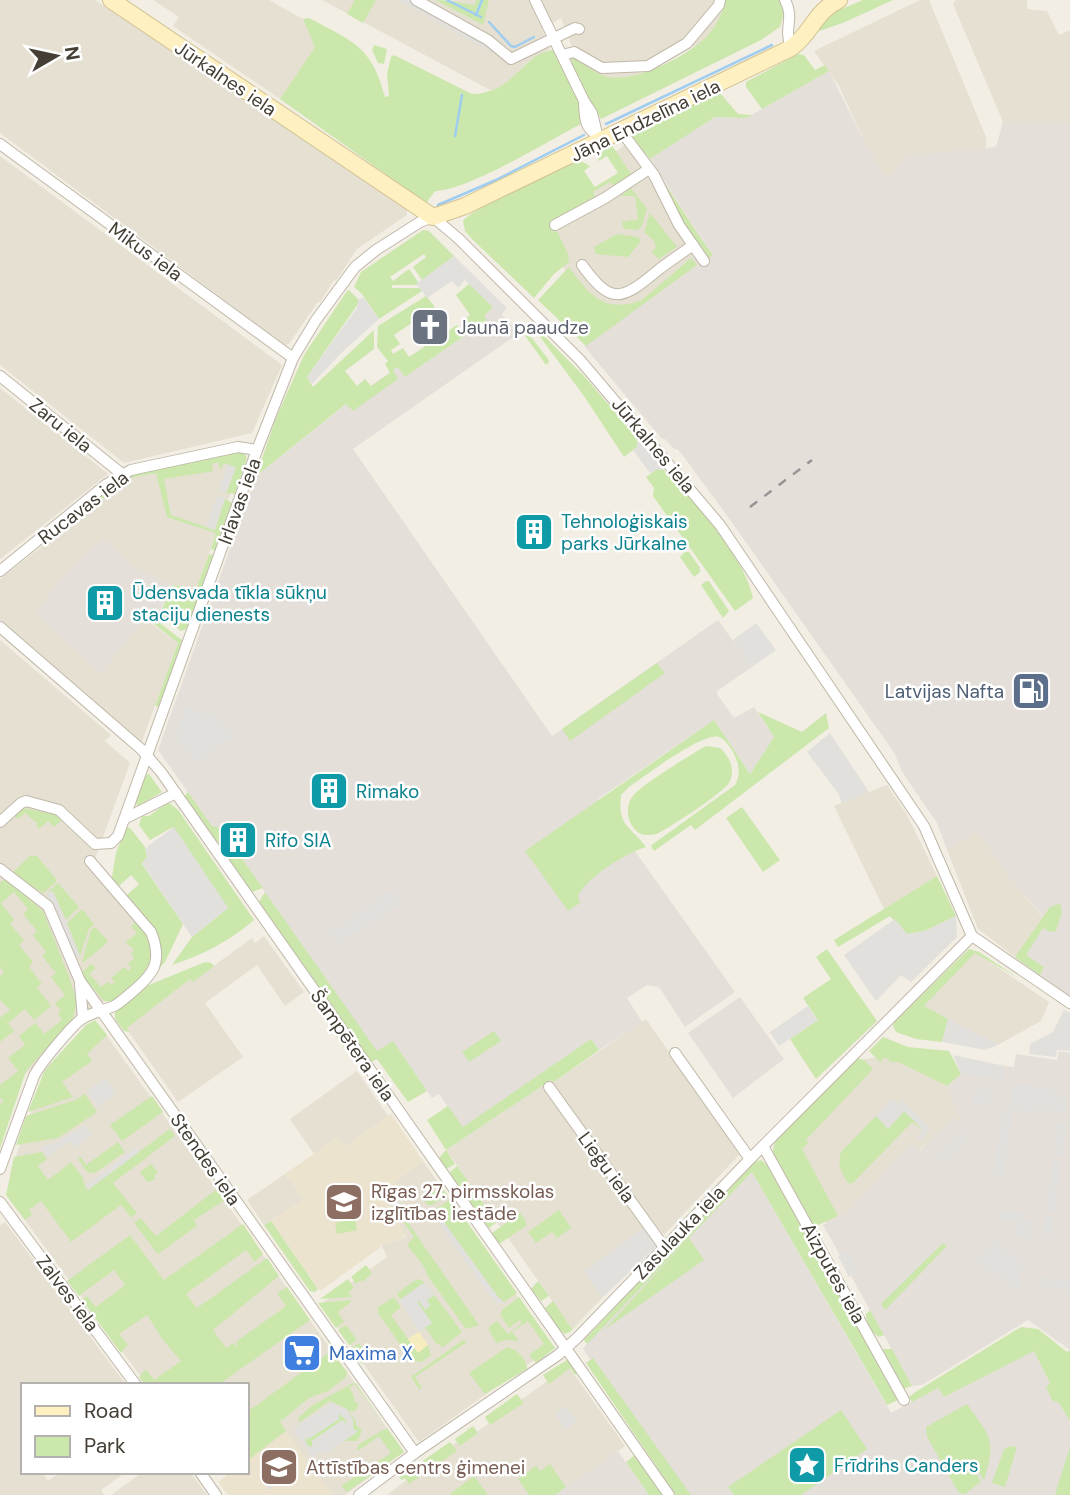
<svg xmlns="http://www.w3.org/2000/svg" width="1070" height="1495" viewBox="0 0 1070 1495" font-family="'DM Sans',sans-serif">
<rect width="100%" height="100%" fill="#f2eee4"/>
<g fill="#e6e0d2">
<path d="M0 0H95L407 208V215L357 249 336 281 334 280 320 302H318L289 344 285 345 0 133Z"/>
<path d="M153 0H269L303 19 316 47 280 99 173 26 179 17Z"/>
<path d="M322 0H435L483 25 484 19 452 0H760L762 13 591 97 561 18 542 29 550 49 529 61 506 84 492 91Z"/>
<path d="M920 0H929L986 137V148L907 156 887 178 866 145 839 86 814 51Z"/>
<path d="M956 0H1027V9L1047 11 1059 35 1070 30V124L1003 122 953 4Z"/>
<path d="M635 138 713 255 608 329 535 229 618 173 609 156Z"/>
<path d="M0 156 282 365 252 433 124 463 0 365Z"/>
<path d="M0 388 108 474 0 559Z"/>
<path d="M245 454 196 589 173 585 132 566 102 538 145 619 178 643 141 744 0 620V579L130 478Z"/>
<path d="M0 640 111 735 105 741 130 763 92 867 163 947 21 1078 0 1139Z"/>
<path d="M887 785 907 815 937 876 884 909 834 806Z"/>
<path d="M977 831 1003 869 1044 919 1015 957 978 929 947 850Z"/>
<path d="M264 936 304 992 285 1006 257 965 205 1003 243 1057 178 1102 126 1028 190 979 193 981 252 938 255 943Z"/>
<path d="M975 952 1049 1002 1041 1021 998 1045 923 1006Z"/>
<path d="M646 1019 740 1154 664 1235 653 1222 585 1270 602 1298 572 1329 446 1150 552 1079 554 1082Z"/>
<path d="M102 1029 404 1452 345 1495H332L286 1432 247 1461V1385H147L10 1200V1174L36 1097Z"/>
<path d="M887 1056 947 1086 961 1120 956 1122 953 1118 919 1150 911 1142 851 1209 827 1223 783 1144 865 1059Z"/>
<path d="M357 1071 388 1116 346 1146 335 1139 314 1154 290 1119Z"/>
<path d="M423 1161 549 1341 548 1350 419 1442 321 1304 387 1257 381 1244 397 1241 406 1236 382 1191Z"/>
<path d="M285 1174 304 1199 264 1225 247 1200Z"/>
<path d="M5 1222 126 1385H23V1472H45L43 1474 48 1481 61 1472H126L101 1490 104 1495H0V1225Z"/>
<path d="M568 1366 625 1446 555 1495H387L455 1443 458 1442 460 1444Z"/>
<path d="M143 1472H190L207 1495H111Z"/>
</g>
<g fill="#e4dfd9">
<path d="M829 71 866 145 887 178 907 156 996 147 1003 122 1070 124V996L1015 957 1044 918 1003 869 977 831 947 850 937 823 902 772 895 754 731 521 681 453 677 449H674L665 439H662L584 346 713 255 650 159 715 117 746 118Z"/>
<path d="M493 307 497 309 519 333 353 449 552 736 718 620 752 667 717 691V694L734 718 754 707 774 737 750 774 714 720 598 799 735 992 685 1027 659 987 647 985 627 998 642 1022 599 1050 591 1039 463 1128 439 1094 432 1098 393 1042 377 1052 220 828 212 826 158 750 256 476 358 395 398 367 405 377 486 321 484 316Z"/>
<path d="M102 538 132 566 173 585 154 624 145 619 100 674 36 614 56 584Z"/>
<path d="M740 997 784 1059 733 1098 688 1033Z"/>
<path d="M1059 1051 1070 1053V1350L1028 1320 922 1385 912 1386 851 1276 858 1271 847 1251 840 1255 823 1225 851 1209 911 1142 920 1150 953 1117 956 1121 961 1120 947 1086 961 1074 1003 1079 1005 1066 1014 1067 1016 1054 1057 1060Z"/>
<path d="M752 1172 891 1413 938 1388 944 1397 1034 1350 1050 1383 1046 1387 1052 1399 1059 1403 1070 1421V1495H684L583 1349 592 1336Z"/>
<path d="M618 1451 649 1495H555Z"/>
</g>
<g fill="#ebe3cd">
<path d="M391 1114 423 1161 382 1191 406 1235 397 1241 381 1244V1247L320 1291 271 1221 304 1199 285 1174 335 1139 346 1146Z"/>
<path d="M286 1431 332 1495H228L218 1482 231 1472H247V1461Z"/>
</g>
<g fill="#cbe7ac">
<path d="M355 0H376L363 23 347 14Z"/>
<path d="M435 0C449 0 461 3 475 5L476 0H489L483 25Z"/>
<path d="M726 0H779L784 13 780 27 761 40 601 119C591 99 572 80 571 56 584 62 593 74 608 77 636 82 686 57 706 37 716 27 722 14 726 0Z"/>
<path d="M863 0H893L845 22 814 33 823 17Z"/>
<path d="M309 18C352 41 372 46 385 97L389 96 387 74 391 57 394 55 472 94C516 93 522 53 553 50L579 100 581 124C548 141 469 190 435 191L426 203 280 99 315 47 303 19Z"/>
<path d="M374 45 387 49 384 64 378 63 372 50Z"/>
<path d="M798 54 804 55 815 70 825 65 829 71 762 109 746 87V82Z"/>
<path d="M720 93 738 114 752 115 746 118 715 117 650 159 630 135 631 132Z"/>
<path d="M611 144 632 175 614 187 610 182 593 192 596 199 568 212 550 225 554 232 557 231 568 254 569 262 554 274 534 298 472 239 465 231 463 221C470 209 564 166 581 161L590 166 584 171 595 187 618 173 607 156 599 161 596 154 597 150Z"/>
<path d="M664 182 699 236 713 255 709 258 681 219Z"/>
<path d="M631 188 647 209 642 226 637 230 624 229 622 222 638 219 635 196H620Z"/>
<path d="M650 213 677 247 659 259 651 252 656 247 654 241 644 232Z"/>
<path d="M423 230 429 231 454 256 422 280 413 267 426 257 424 254 390 277 393 281 409 269 418 282 417 285H392V288H420L422 291 379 319 362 294 354 287 361 272Z"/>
<path d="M617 234 638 237 641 241 628 257 595 254 594 247Z"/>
<path d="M691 258 697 265 586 346 538 300 569 267C590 296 605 314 642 300Z"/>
<path d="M470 283 493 307 484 316 487 320 405 377 398 367 393 370 398 379 353 411 346 404 256 476 276 418 304 355 347 291 349 290 358 299V304L307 377 313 387 374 330V349L345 371 357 386 365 379 371 386 390 373 385 364 388 361 377 347 378 326 426 296 435 307 394 335 400 344 391 350 393 354 403 348 409 357 457 325 459 329 467 324 464 320 470 315 456 295Z"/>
<path d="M532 326H534L584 376 638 439 637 447 624 457 584 396Z"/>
<path d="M525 329 548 359 549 362 546 365 521 330Z"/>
<path d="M236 452 244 453 247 458 235 494 226 493 235 468 224 463 220 470 218 462 212 464 213 471 164 479 171 515 215 530 225 499 232 503 216 551 211 549 216 533 167 517 156 473 130 478 88 510V504L124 477 134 473Z"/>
<path d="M657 469 664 470C694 502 744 555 753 598L735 611 653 496 654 488 646 477Z"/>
<path d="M685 552H689L700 568V572L694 577 680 557Z"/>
<path d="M209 554 213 555 188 628 181 631 160 614 173 585 196 589Z"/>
<path d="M706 581H709L729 611 723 618 701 585Z"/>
<path d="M156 620 183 641 160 707 155 706 178 643 154 624Z"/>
<path d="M657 663 665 673 570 741 562 729Z"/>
<path d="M758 712 802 732 826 713 829 728 695 830 691 825 654 851 651 846 653 844 735 785C741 774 739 764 734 754 731 748 726 740 719 737 703 732 645 776 629 787L621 795C617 828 632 827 646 847 626 853 587 877 578 896L580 903 568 911 525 851 714 720 750 774 774 737Z"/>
<path d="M706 746 720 748C730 757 736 770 729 783 723 793 669 828 657 834 647 836 639 836 633 827 626 818 626 804 633 796 641 785 692 754 706 746Z"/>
<path d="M149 774 162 792 138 806 135 802 146 775Z"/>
<path d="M188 792 212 826 220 828 263 888 252 892 185 796Z"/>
<path d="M168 802 178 810 254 920C230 941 202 955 172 965L192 937 228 908 173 827 150 840 139 825 142 816H149Z"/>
<path d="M742 807 780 860 763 872 726 818Z"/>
<path d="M23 808 57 815 62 820 54 827 48 821 39 829 36 826 38 824 25 813 18 819 15 816Z"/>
<path d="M126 827 130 828 145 847 147 857 142 864 183 924 165 962 159 969 157 950 128 899 127 895 139 884 131 875 119 886 113 881 112 877 116 853Z"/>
<path d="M30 856H37L56 879V882L43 893 14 875V871Z"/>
<path d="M937 876 956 916 925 931 907 934 890 916 838 947 834 940Z"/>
<path d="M4 880 10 883 43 911 69 977 77 1002 73 1018 26 1071 0 1148V1104L3 1102 0 1097V1085L18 1071 8 1058 25 1045 19 1036 35 1023 44 1034 62 1020 58 1014 61 1011 55 1003 65 995 51 977 56 973 42 956 46 952 33 935 37 931 23 914 28 909 14 892 1 903 14 920 10 924 24 940 19 945 33 962 29 967 42 984 37 988 51 1006 34 1020 25 1009 8 1023 14 1031 0 1042V1018L10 1010 0 1000V976L4 974 0 966V882Z"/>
<path d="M58 883 79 907 66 920 53 891 47 893Z"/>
<path d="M265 892 377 1051 393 1041 427 1091 408 1102 377 1059 371 1062 259 902Z"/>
<path d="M1060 903 1062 913 1056 931 1051 932 1043 928 1026 955 1044 967 1040 975 1015 957 1050 907Z"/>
<path d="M82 909 94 924 89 929 80 956 67 923Z"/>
<path d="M136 921C168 959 143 978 112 1002L104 1001 81 974 91 963 96 968 89 974 101 987 108 982 111 985 115 982 111 978 124 967 128 971 131 968 128 964 134 958 131 953 134 950 126 942 137 933 131 926Z"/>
<path d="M95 927 107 940V943L83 963 82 962 91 930Z"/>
<path d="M827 949 877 1021 816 1079 790 1039 818 1020 803 998 831 979 816 957Z"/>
<path d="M969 949 979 952 1018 978 975 953 924 1006 948 1019 942 1042 916 1039 896 1032 893 1026 894 1022Z"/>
<path d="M205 962 211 963 214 966 193 982 190 979 127 1028 129 1032 124 1031 115 1019V1010L149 985Z"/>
<path d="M311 997 352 1054 348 1053 309 998Z"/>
<path d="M95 1020 107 1035 87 1054 92 1061 62 1082 73 1097 28 1112 45 1070 86 1025Z"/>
<path d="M494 1031 501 1041 469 1062 462 1052Z"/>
<path d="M883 1037 908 1047 949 1051 961 1074 947 1086 898 1062H891L885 1057 880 1062 869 1051Z"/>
<path d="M591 1039 599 1050 554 1082 551 1080 446 1150 455 1164 446 1169 439 1158 446 1150 427 1120 448 1106 463 1127Z"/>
<path d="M858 1058 864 1060 873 1069 806 1140 808 1143 802 1149 838 1216 816 1226 812 1224 774 1157 773 1150 775 1142Z"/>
<path d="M85 1094 97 1112 58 1138 16 1145 26 1116 75 1100Z"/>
<path d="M152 1096 163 1112 122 1141 110 1125Z"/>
<path d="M904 1111 923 1130 912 1122 853 1183H848C841 1172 837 1165 841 1152L876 1116 889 1128Z"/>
<path d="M170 1129 175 1136 113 1183 137 1213 131 1217 121 1205 71 1242 41 1201 29 1210 32 1215 25 1220 6 1195 14 1157 42 1152 47 1159 38 1166 48 1180 71 1162 83 1178 84 1184 88 1189Z"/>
<path d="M118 1142 125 1152 95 1173 87 1172 78 1159 81 1157 86 1165Z"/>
<path d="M761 1160 768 1166 898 1400 887 1405 752 1172 587 1344 584 1340 752 1163Z"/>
<path d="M151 1164 158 1173 154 1176 156 1179 147 1182 140 1172Z"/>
<path d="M457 1166 468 1181 460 1187 449 1173Z"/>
<path d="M469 1184 497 1222 489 1228 462 1191Z"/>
<path d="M441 1187 448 1195 432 1205H428L423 1199Z"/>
<path d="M217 1189 225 1200 194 1220 197 1226 158 1254 134 1223 141 1218 156 1236Z"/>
<path d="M450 1199 457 1209 454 1212 458 1218 462 1215 517 1293 504 1302 498 1297 435 1210Z"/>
<path d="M559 1210 571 1228 557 1238 552 1232 536 1243 528 1232Z"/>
<path d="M520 1213 526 1221V1226L499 1244 492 1233Z"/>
<path d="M404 1217 479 1325 466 1329 427 1275 425 1268 408 1246 409 1242 414 1237 401 1218Z"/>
<path d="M355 1219 357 1230 337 1234 335 1223Z"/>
<path d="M271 1221 318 1289 315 1292 310 1291 264 1225Z"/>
<path d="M243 1224 263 1254 255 1262 246 1250 186 1294 197 1308 267 1258 279 1276 213 1330 226 1348 234 1343 236 1346 238 1345 236 1342 286 1306 277 1293 287 1287 310 1320 218 1385H145L139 1377 146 1369 154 1380 181 1361 163 1340 147 1315 119 1334 128 1345 121 1353 82 1300 87 1296 96 1307 125 1285 114 1270 79 1296 67 1281 130 1235 164 1280Z"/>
<path d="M689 1238 704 1260 604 1330Z"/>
<path d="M943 1243 947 1246 885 1310 881 1304Z"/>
<path d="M366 1265 372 1273 363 1282 361 1280 356 1284 351 1277Z"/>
<path d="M348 1279 354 1288 349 1292 352 1297 320 1299Z"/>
<path d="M417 1279 425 1282 400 1300 397 1293Z"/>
<path d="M538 1281 549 1296 541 1301 531 1289Z"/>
<path d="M434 1295 462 1332 443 1347 436 1343 425 1327 431 1323 417 1302 419 1301 425 1309 427 1300Z"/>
<path d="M394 1297 401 1307 391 1315 418 1353 428 1345 431 1355 421 1362 411 1360 378 1313V1307Z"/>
<path d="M519 1297 555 1348 536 1363 529 1355 544 1344 528 1321 512 1332 519 1341 506 1340 496 1343 488 1328 497 1321 508 1334 522 1323 520 1320 509 1328 500 1315 502 1310Z"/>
<path d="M350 1300 351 1302 338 1312 344 1322 336 1328 318 1303Z"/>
<path d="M553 1301 572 1329 590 1312 570 1332 565 1334 559 1329 545 1308Z"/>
<path d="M870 1310 884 1335 879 1337C871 1332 866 1323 866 1314Z"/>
<path d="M346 1325 357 1340 349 1345 338 1330Z"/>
<path d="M1021 1327 1038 1329 1067 1352 1070 1350V1421L1059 1403 1052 1400 1046 1387 1050 1383 1034 1351 944 1397 938 1388 912 1402 909 1397 917 1391Z"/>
<path d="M463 1340 467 1342 415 1377 422 1388 419 1389 411 1377Z"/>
<path d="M359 1343 370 1358 362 1364 351 1349Z"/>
<path d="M507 1347C517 1349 527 1359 527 1369L485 1394 469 1373Z"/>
<path d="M883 1349H892L912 1386 903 1389Z"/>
<path d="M331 1351 347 1372 346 1377 328 1391 309 1398 280 1422 286 1431 247 1461V1412Z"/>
<path d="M593 1358 691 1495H676L586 1363Z"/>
<path d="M567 1360 571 1361 577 1373 575 1375 570 1368 549 1384 543 1375Z"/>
<path d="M353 1383H356L385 1425 355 1384 349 1388 354 1395V1402L359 1403 355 1412 351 1410 350 1413 356 1421 355 1424 362 1431 357 1441H344L357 1432 353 1429 347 1409 330 1401 300 1422 298 1418 313 1405Z"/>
<path d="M517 1394 524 1403 490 1425 485 1417Z"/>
<path d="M967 1404C990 1437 997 1439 984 1480L974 1465 972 1466 981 1482 965 1494 959 1493 927 1437 926 1427Z"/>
<path d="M841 1410 867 1449 801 1495H734L728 1487Z"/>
<path d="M339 1413 346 1420V1426L341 1421 312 1441V1447L308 1446 305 1440 307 1434Z"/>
<path d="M473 1426 478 1433 460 1446 455 1439Z"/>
<path d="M387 1428 404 1452 347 1492 341 1486 391 1453 379 1436 358 1451 357 1449 359 1444Z"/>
<path d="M450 1442 457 1451 409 1484 405 1478 402 1480 399 1477Z"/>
<path d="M1012 1446 1017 1447 1005 1487 992 1483 1004 1449Z"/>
<path d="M1070 1447V1495H1055Z"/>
<path d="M635 1455 663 1495H649L626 1462Z"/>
<path d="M550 1464 566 1487 555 1495H529L518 1479 536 1466 540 1471Z"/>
<path d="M474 1476 488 1495H449Z"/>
</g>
<path fill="#f7ecbe" d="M419 1332 428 1345 418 1353 408 1339Z"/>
<g fill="#e2e0dc" fill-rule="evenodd">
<path d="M397 0H415L494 45 489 51Z"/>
<path d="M454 256 507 308 501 315 465 280 458 288 452 281 427 298 423 292 416 284Z"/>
<path d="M364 298 379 319 341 353 312 384 307 377 357 308 358 299Z"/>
<path d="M638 439 664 470 657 469 650 473 633 450 637 447Z"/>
<path d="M228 464 236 468 226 493 219 490Z"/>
<path d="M217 496 225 499 214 530 206 527Z"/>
<path d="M756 623 776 650 752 667 733 640Z"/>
<path d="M185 707 218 716 234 736 195 764 176 736Z"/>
<path d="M830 733 869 792 842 803 838 793 807 752Z"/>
<path d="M174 827 228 908 192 937 142 863 147 857 146 849 148 846Z"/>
<path d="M393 889 401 904 337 945 329 933Z"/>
<path d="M53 891 80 956 74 959 47 893Z"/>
<path d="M956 916 957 937 911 982 901 975 876 1001 844 955 895 919 907 934 925 931Z"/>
<path d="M808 1006 818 1020 779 1046 770 1032Z"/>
<path d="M1064 1010 1070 1013V1051L1057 1050 1056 1057 1029 1054 1030 1044 1053 1032Z"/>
<path d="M948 1019 994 1042 998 1045 985 1050 942 1042Z"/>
<path d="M953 1055 1005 1066 1003 1079 961 1074Z"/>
<path d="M106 1078 116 1094 98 1107 87 1091Z"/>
<path d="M1013 1084 1057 1089V1097L1067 1098 1065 1113 1037 1110 1036 1113 1012 1111 1004 1178 993 1176 1002 1111H1009Z"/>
<path d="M981 1088 992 1090 989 1107 972 1105 974 1095Z"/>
<path d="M892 1099 898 1104 902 1100 931 1129 920 1141 916 1137 923 1129 904 1111 888 1129 876 1116Z"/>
<path d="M1057 1123 1066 1124 1062 1157 1054 1156Z"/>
<path d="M85 1125 92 1135 75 1148 70 1141 48 1157 42 1150 41 1147 54 1144Z"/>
<path d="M962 1129 967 1143 945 1164 936 1154Z"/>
<path d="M136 1147 139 1152 88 1190 85 1186Z"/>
<path d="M1053 1161 1061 1162 1055 1212 1046 1210Z"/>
<path d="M435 1210 498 1297 504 1302 502 1304 496 1303 481 1284 434 1216Z"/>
<path d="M1000 1210 1023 1213V1221L1033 1222 1030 1238 1014 1237 1016 1222 999 1220Z"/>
<path d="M1045 1215 1054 1217 1051 1238 1042 1237Z"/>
<path d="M644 1228 657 1246 602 1298 584 1271Z"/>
<path d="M996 1239 1027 1267 1017 1278 1023 1284 1015 1292 977 1258Z"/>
<path d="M847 1251 859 1271 849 1277 838 1256Z"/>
<path d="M1038 1277 1070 1281V1290L1037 1286Z"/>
<path d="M425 1282 434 1295 427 1300 430 1306 425 1310 419 1301 417 1302 432 1323 419 1332 400 1300Z"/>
<path d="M331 1403 347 1409 353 1419V1429L358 1431 326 1454 320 1452 312 1457 293 1429ZM339 1413 346 1420V1425L344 1421H341L312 1441V1447L308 1446 305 1441 306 1435 307 1440 339 1419Z"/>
<path d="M566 1406 577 1422 565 1429 555 1414Z"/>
<path d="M273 1459 279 1467 274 1471 281 1481 268 1490 261 1479 267 1474 262 1466Z"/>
</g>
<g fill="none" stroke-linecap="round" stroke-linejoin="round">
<g stroke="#9fcdf0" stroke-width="2.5">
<path d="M447 0 481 17"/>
<path d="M476 15 482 0"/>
<path d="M489 22 511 46 515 47 534 37"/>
<path d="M606 124 772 45"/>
<path d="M455 136 462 95"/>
<path d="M438 205 496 180 584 135"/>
</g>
<g stroke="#c0b8a9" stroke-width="12">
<g id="street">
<path d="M416 0 488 40 511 59 575 28 579 29"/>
<path d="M535 0 584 101 592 113 599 142"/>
<path d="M785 0C795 19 783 27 791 48"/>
<path d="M562 55 574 52 602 68 648 66 687 43 719 5 720 0"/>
<path d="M584 104C585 116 584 127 596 134"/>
<path d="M621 131 654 175 679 225 704 261"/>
<path d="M0 144 293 358"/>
<path d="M555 225 605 198 649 169"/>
<path d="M582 265C611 305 621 301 657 271 668 262 681 254 693 245"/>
<path d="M0 376 122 474"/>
<path d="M0 571 107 484 131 470 238 447 257 450"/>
<path d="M0 627 141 749 161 772 669 1495"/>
<path d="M126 818 176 793"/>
<path d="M0 822 21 803 26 801 59 810 95 844 111 843 118 836 257 450 293 358 316 320 355 267 376 250 420 222 433 217 459 239 580 360 720 525 924 826 972 936 1070 1003"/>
<path d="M0 869 48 906 80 981 415 1453"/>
<path d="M80 984 83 1018"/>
<path d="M675 1053 750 1159"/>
<path d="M549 1087 664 1247"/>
<path d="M763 1146 904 1400"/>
<path d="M0 1169 34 1076C40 1064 72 1025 83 1018 92 1013 104 1010 114 1006 120 1003 126 997 131 993 154 974 163 962 151 932L90 861"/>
<path d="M0 1202 136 1385"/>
<path d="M200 1472 216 1495"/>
<path d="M359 1495 415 1453 558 1355 577 1338 750 1159 972 936"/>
</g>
</g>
<g stroke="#d2c293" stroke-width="18">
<path id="secondary" d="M111 0 433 217 465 206 791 48C812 33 815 11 839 0"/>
</g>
<use href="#street" stroke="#fff" stroke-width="10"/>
<use href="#secondary" stroke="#fef0c1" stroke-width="16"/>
<path stroke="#949494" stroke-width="2.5" stroke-dasharray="9 9" stroke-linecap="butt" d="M750 507 812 460"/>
</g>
<defs>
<g id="church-square" transform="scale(2.0125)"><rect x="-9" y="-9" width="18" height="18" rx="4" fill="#6b7280" stroke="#fff"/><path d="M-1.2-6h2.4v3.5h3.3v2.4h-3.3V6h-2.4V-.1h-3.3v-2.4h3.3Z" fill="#fff"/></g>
<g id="building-square" transform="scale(2.0125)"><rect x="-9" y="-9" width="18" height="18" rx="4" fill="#0f9aa8" stroke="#fff"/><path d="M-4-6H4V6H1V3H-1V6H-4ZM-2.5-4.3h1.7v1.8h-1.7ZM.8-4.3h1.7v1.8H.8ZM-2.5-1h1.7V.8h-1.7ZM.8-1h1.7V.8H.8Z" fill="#fff"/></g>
<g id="fuel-square" transform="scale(2.0125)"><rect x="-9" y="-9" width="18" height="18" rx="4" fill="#5c6f8a" stroke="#fff"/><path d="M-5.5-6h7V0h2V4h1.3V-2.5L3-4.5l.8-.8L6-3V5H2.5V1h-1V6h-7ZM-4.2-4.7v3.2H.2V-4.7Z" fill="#fff"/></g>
<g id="school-square" transform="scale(2.0125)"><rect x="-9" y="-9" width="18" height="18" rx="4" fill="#8d6e63" stroke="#fff"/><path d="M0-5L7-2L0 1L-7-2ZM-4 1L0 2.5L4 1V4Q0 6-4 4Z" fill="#fff"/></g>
<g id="supermarket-square" transform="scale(2.0125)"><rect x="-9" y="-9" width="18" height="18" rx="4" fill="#3f7fe0" stroke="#fff"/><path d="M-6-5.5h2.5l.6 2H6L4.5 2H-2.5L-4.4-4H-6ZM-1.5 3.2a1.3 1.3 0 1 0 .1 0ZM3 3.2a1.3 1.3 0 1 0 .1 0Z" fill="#fff"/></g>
<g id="sight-square" transform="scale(2.0125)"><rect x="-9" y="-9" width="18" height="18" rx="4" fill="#0f9aa8" stroke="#fff"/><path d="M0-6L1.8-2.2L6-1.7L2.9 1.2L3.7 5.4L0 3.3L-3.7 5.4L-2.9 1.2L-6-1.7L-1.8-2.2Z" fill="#fff"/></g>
</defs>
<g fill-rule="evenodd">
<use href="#church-square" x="430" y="327"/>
<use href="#building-square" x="534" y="532"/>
<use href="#building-square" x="105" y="603"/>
<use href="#fuel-square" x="1031" y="691"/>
<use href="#building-square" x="329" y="791"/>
<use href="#building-square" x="238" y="840"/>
<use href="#school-square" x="344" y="1202"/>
<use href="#supermarket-square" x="302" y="1353"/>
<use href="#sight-square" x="807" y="1465"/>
<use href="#school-square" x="279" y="1467"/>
</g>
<g text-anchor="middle" stroke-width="5" stroke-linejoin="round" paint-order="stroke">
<g font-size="19" fill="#443e34" stroke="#fff">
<text transform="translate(226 78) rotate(34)" y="7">Jūrkalnes iela</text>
<text transform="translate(645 120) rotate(-26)" y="7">Jāņa Endzelīna iela</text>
<text transform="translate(146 251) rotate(36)" y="7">Mikus iela</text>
<text transform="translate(61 425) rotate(39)" y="7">Zaru iela</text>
<text transform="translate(654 445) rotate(50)" y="7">Jūrkalnes iela</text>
<text transform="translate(239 501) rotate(-70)" y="7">Irlavas iela</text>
<text transform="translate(83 507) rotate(-37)" y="7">Rucavas iela</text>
<text transform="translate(353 1045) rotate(55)" y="7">Šampētera iela</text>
<text transform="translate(206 1159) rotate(55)" y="7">Stendes iela</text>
<text transform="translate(607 1167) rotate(54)" y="7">Lieģu iela</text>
<text transform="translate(679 1232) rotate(-46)" y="7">Zasulauka iela</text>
<text transform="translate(834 1273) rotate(61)" y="7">Aizputes iela</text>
<text transform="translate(68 1293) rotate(53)" y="7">Zalves iela</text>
</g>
<g font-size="19" fill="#5b616d" stroke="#fff" text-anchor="start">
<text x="457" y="334">Jaunā paaudze</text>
</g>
<g font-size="19" fill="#0d838f" stroke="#fff" text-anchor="start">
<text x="561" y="528">Tehnoloģiskais<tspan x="561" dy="22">parks Jūrkalne</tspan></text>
<text x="132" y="599">Ūdensvada tīkla sūkņu<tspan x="132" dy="22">staciju dienests</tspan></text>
<text x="356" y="798">Rimako</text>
<text x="265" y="847">Rifo SIA</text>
<text x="834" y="1472">Frīdrihs Canders</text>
</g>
<g font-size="19" fill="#4e5e75" stroke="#fff" text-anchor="end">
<text x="1004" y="698">Latvijas Nafta</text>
</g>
<g font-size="19" fill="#785e54" stroke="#fff" text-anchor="start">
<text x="371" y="1198">Rīgas 27. pirmsskolas<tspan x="371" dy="22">izglītības iestāde</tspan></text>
<text x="306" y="1474">Attīstības centrs ģimenei</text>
</g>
<g font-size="19" fill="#366cbe" stroke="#fff" text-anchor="start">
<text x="329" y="1360">Maxima X</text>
</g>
</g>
<rect x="21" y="1383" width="228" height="91" fill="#ffffff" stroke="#b4b2ae" stroke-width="2"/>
<rect x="35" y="1406" width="35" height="10" fill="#fef0c1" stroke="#b4b2ae" stroke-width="2"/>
<text x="84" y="1418" font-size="21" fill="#443e34">Road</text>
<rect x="35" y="1436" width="35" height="21" fill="#cbe7ac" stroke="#b4b2ae" stroke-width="2"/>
<text x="84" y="1453" font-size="21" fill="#443e34">Park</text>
<g transform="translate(56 56) rotate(81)" stroke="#ffffff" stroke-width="5" paint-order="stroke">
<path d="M0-5L12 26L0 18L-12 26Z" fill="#443e34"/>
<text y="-10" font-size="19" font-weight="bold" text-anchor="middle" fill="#443e34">N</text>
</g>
</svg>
